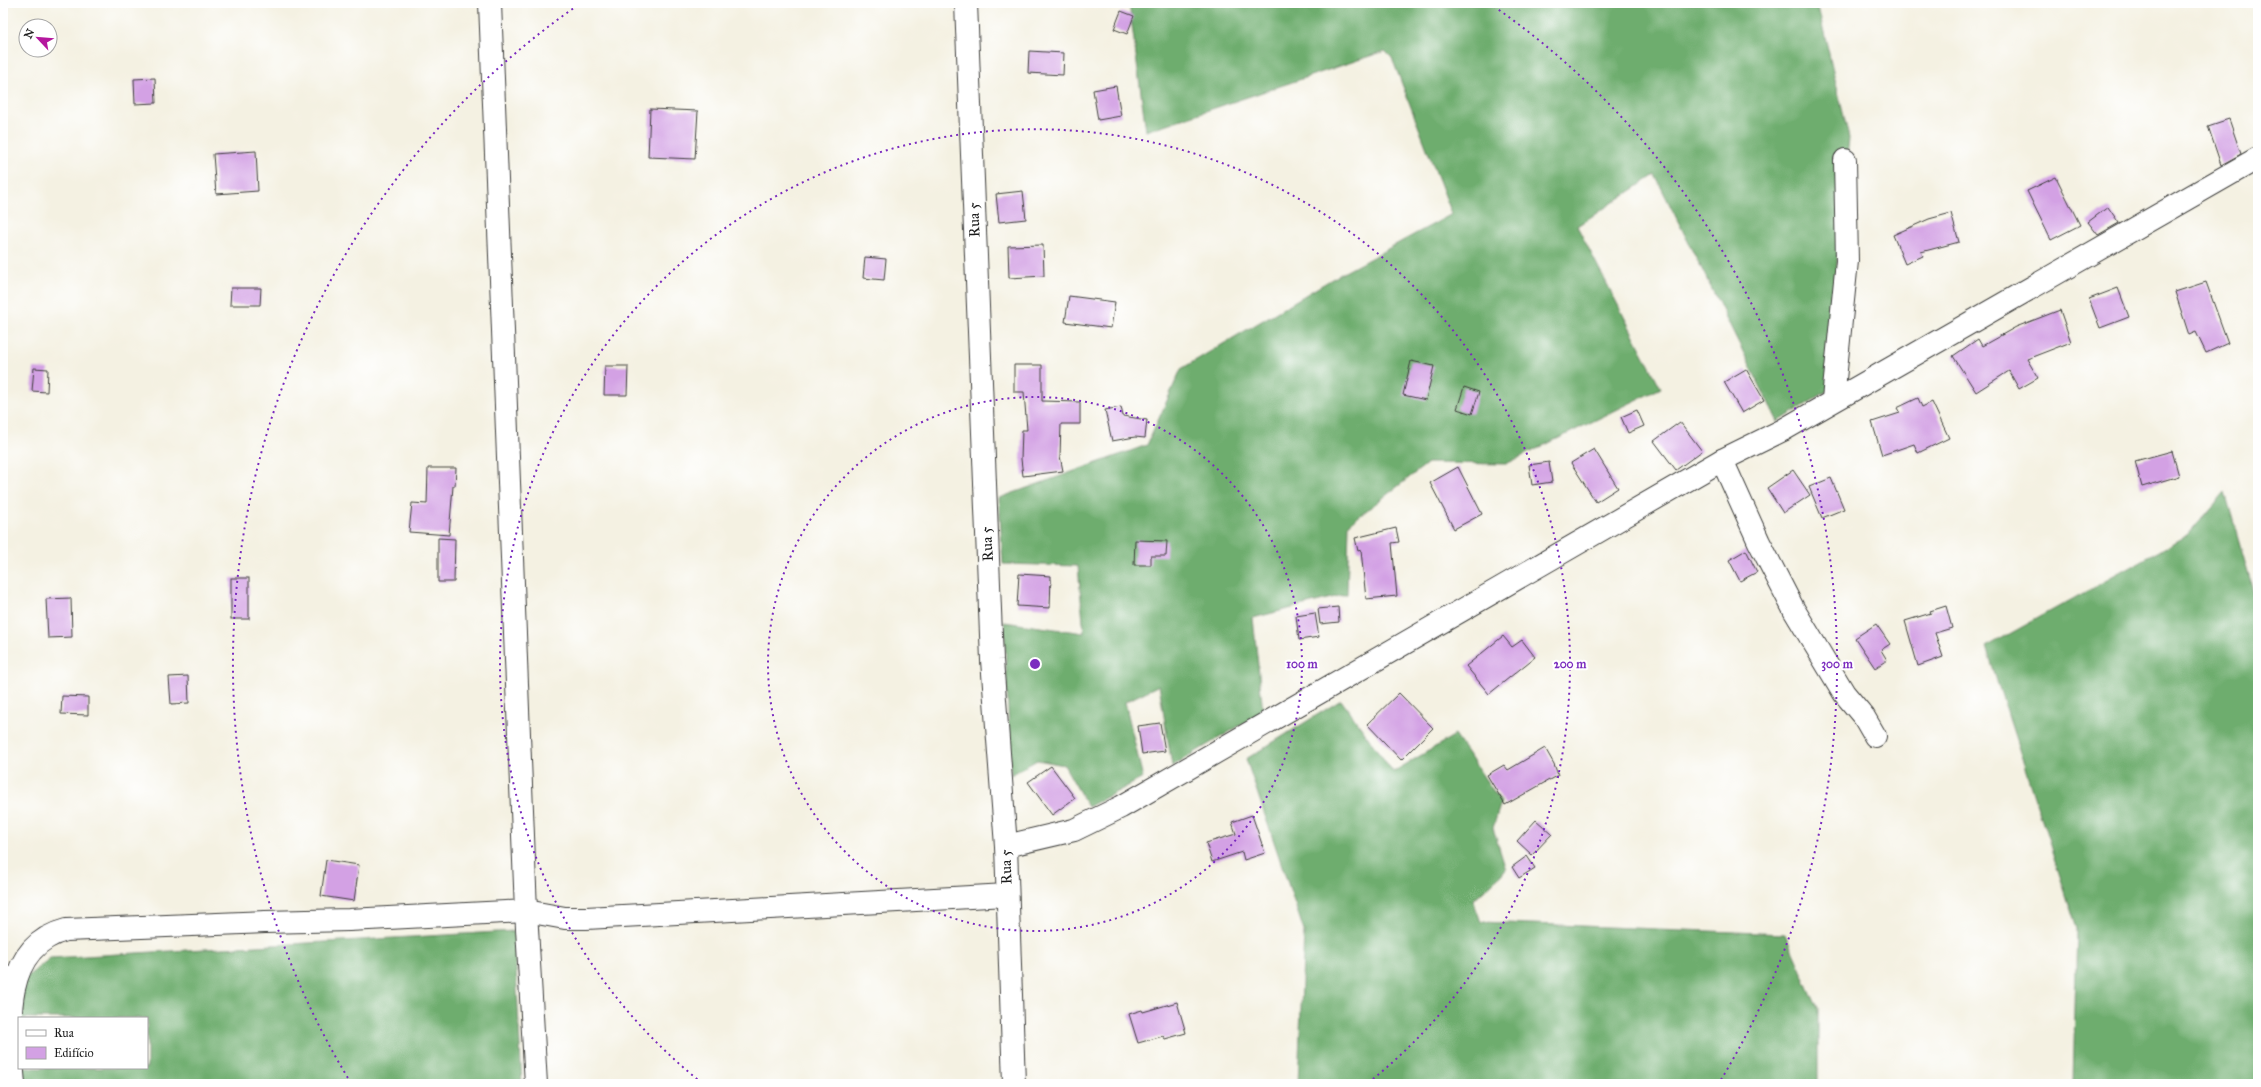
<svg xmlns="http://www.w3.org/2000/svg" width="2261" height="1087" viewBox="0 0 2261 1087" font-family="'IM FELL Great Primer',serif">
<rect width="100%" height="100%" fill="#fff"/>
<filter id="ink" filterUnits="userSpaceOnUse"><feTurbulence type="fractalNoise" baseFrequency=".025" numOctaves="2"/><feDisplacementMap in="SourceGraphic" scale="8" xChannelSelector="R" yChannelSelector="G"/><feConvolveMatrix kernelMatrix="1 2 1 2 8 2 1 2 1" color-interpolation-filters="sRGB"/></filter>
<filter id="wash" filterUnits="userSpaceOnUse"><feTurbulence type="fractalNoise" baseFrequency=".012" numOctaves="4" result="noise"/><feDisplacementMap in="SourceGraphic" scale="16" xChannelSelector="R" yChannelSelector="G"/><feGaussianBlur stdDeviation="0.9" result="paint"/><feColorMatrix in="noise" values="0 0 0 0 0 0 0 0 0 0 0 0 0 0 0 0 0 1.4 0 .05"/><feComposite in="paint" operator="in"/></filter>
<g filter="url(#wash)">
<rect width="100%" height="100%" fill="#f4f1e2"/>
<g fill="#6ead6e" stroke="#456445" fill-rule="evenodd">
<path d="M1129 3H1817L1849 138 1838 249 1829 390 1778 422 1655 175 1577 226 1661 388 1506 464 1428 463 1349 524 1347 594 1253 618 1263 712 1172 766 1159 685 1125 702 1143 778 1088 807 1064 765 1037 760 1011 775 1004 622 1084 633 1078 566 1003 564 999 498 1147 445 1181 369 1332 279 1452 214 1392 58 1385 51 1146 131Z"/>
<path d="M2225 492 2258 608V1084H2073L2077 929 1986 647 2188 535Z"/>
<path d="M1341 700 1393 772 1455 735 1501 802 1493 828 1506 870 1473 900 1481 922 1785 934 1818 1009V1084H1298L1304 931 1246 759Z"/>
<path d="M514 931 522 1084H3V996L50 958ZM19 1018H147V1068H19Z"/>
</g>
<g id="blocks">
<g fill="#d3a1e4">
<path d="M1121 11 1134 16 1127 34 1114 29Z"/>
<path d="M1029 51 1064 53 1063 75 1028 73Z"/>
<path d="M155 78 156 103 135 104 134 79Z"/>
<path d="M1116 86 1121 116 1098 120 1093 90Z"/>
<path d="M650 109 698 111 695 159 648 157Z"/>
<path d="M2229 119 2241 154 2221 165 2208 126Z"/>
<path d="M256 151 258 191 216 194 213 154Z"/>
<path d="M2056 177 2080 225 2051 240 2027 191Z"/>
<path d="M1023 191 1026 219 999 222 996 194Z"/>
<path d="M2108 207 2119 223 2098 235 2088 222Z"/>
<path d="M1951 213 1959 242 1921 252 1923 256 1905 264 1893 235 1929 219Z"/>
<path d="M1043 245 1044 276 1009 278 1008 246Z"/>
<path d="M865 257 886 259 884 280 863 278Z"/>
<path d="M2206 282 2228 343 2206 353 2196 332 2189 335 2175 292Z"/>
<path d="M231 288H261L260 305H230Z"/>
<path d="M2118 288 2129 317 2100 328 2089 299Z"/>
<path d="M1069 296 1115 302 1111 328 1065 322Z"/>
<path d="M2060 310 2071 342 2027 359 2038 378 2019 389 2009 371 1976 392 1953 356 1978 339 1982 346 2016 327Z"/>
<path d="M1411 361 1434 366 1426 400 1403 395Z"/>
<path d="M1014 365H1042V401L1080 402V424H1061L1060 456 1063 471 1023 476 1021 459 1022 430H1027L1024 392H1014Z"/>
<path d="M605 366H628L627 395H604Z"/>
<path d="M34 368 48 369 47 392 32 391Z"/>
<path d="M1746 369 1764 400 1742 413 1724 382Z"/>
<path d="M1464 387 1479 392 1472 414 1457 409Z"/>
<path d="M1918 398 1922 407 1932 402 1949 438 1918 453 1914 444 1882 455 1872 422 1900 413 1897 408Z"/>
<path d="M1121 407 1123 416 1147 420 1145 438 1135 437 1112 441 1105 410Z"/>
<path d="M1637 410 1644 426 1628 433 1621 417Z"/>
<path d="M1680 422 1702 451 1676 470 1654 441Z"/>
<path d="M1594 449 1618 488 1596 502 1571 463Z"/>
<path d="M2172 451 2179 476 2142 487 2135 461Z"/>
<path d="M1549 462 1552 482 1532 485 1529 465Z"/>
<path d="M1458 467 1482 514 1454 529 1430 483Z"/>
<path d="M428 468H456L455 486H453L449 535 409 532 412 503 427 504Z"/>
<path d="M1793 470 1810 495 1783 513 1767 488Z"/>
<path d="M1831 478 1844 509 1822 518 1809 487Z"/>
<path d="M1396 528 1399 542 1392 543 1397 596 1366 599 1361 550 1358 551 1355 538Z"/>
<path d="M438 538 455 539 454 582H438Z"/>
<path d="M1135 540 1167 541 1166 556H1151V565H1134Z"/>
<path d="M1746 550 1757 572 1740 581 1729 560Z"/>
<path d="M1019 574 1051 576 1050 608 1017 606Z"/>
<rect x="231" y="578" width="18" height="41"/>
<path d="M71 598 72 637 48 638 46 599Z"/>
<path d="M1946 606 1952 628 1935 633 1943 657 1918 666 1905 621 1931 613 1930 611Z"/>
<path d="M1338 607 1339 622 1320 624 1318 609Z"/>
<path d="M1315 613 1319 637 1299 640 1296 616Z"/>
<path d="M1876 624 1890 644 1881 650 1887 660 1875 668 1855 638Z"/>
<path d="M1503 636 1512 647 1522 640 1535 657 1489 694 1466 666Z"/>
<path d="M188 676 189 703 171 704 169 677Z"/>
<path d="M1399 693 1433 728 1401 760 1367 724Z"/>
<path d="M62 696 88 697V715L61 714Z"/>
<path d="M1160 723 1165 751 1142 754 1138 726Z"/>
<path d="M1545 748 1554 764 1558 775 1505 805 1487 775 1504 765 1508 770Z"/>
<path d="M1051 766 1075 798 1052 815 1028 782Z"/>
<path d="M1252 815 1265 853 1244 860 1242 852 1212 862 1206 843 1236 834 1232 822Z"/>
<path d="M1536 820 1552 834 1532 855 1517 841Z"/>
<path d="M1527 856 1535 868 1519 878 1512 867Z"/>
<path d="M326 860 359 865 354 901 321 896Z"/>
<path d="M1177 1002 1186 1033 1165 1039 1163 1036 1138 1043 1129 1014 1142 1010 1143 1012Z"/>
</g>
</g>
</g>
<g filter="url(#ink)">
<use href="#blocks" fill-opacity="0" stroke="#3c3c3a" stroke-width="1"/>
<g fill="none" stroke-linecap="round" stroke-linejoin="round">
<g stroke="#3c3c3a" stroke-width="24">
<g id="minor">
<path d="M490 3 526 911 536 1084"/>
<path d="M966 3 992 660 1006 846 1014 1084"/>
<path d="M1833 399 1847 261 1845 160"/>
<path d="M1722 460 1759 542 1794 610 1844 693 1864 717 1875 736"/>
<path d="M1006 846 1074 830 1121 807 1722 460 1783 430 2258 158"/>
<path d="M14 1084C9 1026 0 947 66 930L265 922 349 920 526 911 565 918H586L1007 895"/>
</g>
</g>
<use href="#minor" stroke="#fff" stroke-width="22"/>
</g>
</g>
<g fill="none" stroke="#7b2cbf" stroke-width="2" stroke-dasharray="2 4">
<circle cx="1035" cy="664" r="267"/>
<path d="M702 1083A535 535 0 1 1 1368 1083"/>
<path d="M351 1083A802 802 0 0 1 581 3M1489 3A802 802 0 0 1 1719 1083"/>
</g>
<g text-anchor="middle" stroke-width="4" stroke-linejoin="round" paint-order="stroke">
<g font-size="15" fill="#1c1c1c" stroke="#fff">
<text transform="translate(974 220) rotate(-92)" y="5">Rua 5</text>
<text transform="translate(987 544) rotate(-93)" y="5">Rua 5</text>
<text transform="translate(1006 867) rotate(-92)" y="5">Rua 5</text>
</g>
</g>
<circle cx="1035" cy="664" r="6" fill="#7b2cbf" stroke="#fff" stroke-width="2"/>
<g font-size="12" text-anchor="middle" font-weight="bold" fill="#7b2cbf" stroke="#fff" stroke-width="4" stroke-linejoin="round" paint-order="stroke">
<text x="1302" y="668">100 m</text>
<text x="1570" y="668">200 m</text>
<text x="1837" y="668">300 m</text>
</g>
<rect width="2261" height="1087" fill="none" stroke="#fff" stroke-width="16"/>
<rect x="18" y="1017" width="130" height="52" fill="#ffffff" stroke="#a4a4a4"/>
<rect x="26" y="1030" width="20" height="6" fill="#ffffff" stroke="#a4a4a4"/>
<text x="54" y="1037" font-size="12" fill="#1c1c1c">Rua</text>
<rect x="26" y="1047" width="20" height="12" fill="#d3a1e4" stroke="#a4a4a4"/>
<text x="54" y="1057" font-size="12" fill="#1c1c1c">Edifício</text>
<g transform="translate(38 38) rotate(296)"><circle r="19" fill="#ffffff" stroke="#a4a4a4"/>
<path d="M0-3L7 15L0 10L-7 15Z" fill="#b5179e"/>
<text y="-6" font-size="11" font-weight="bold" text-anchor="middle" fill="#1c1c1c">N</text>
</g>
</svg>
